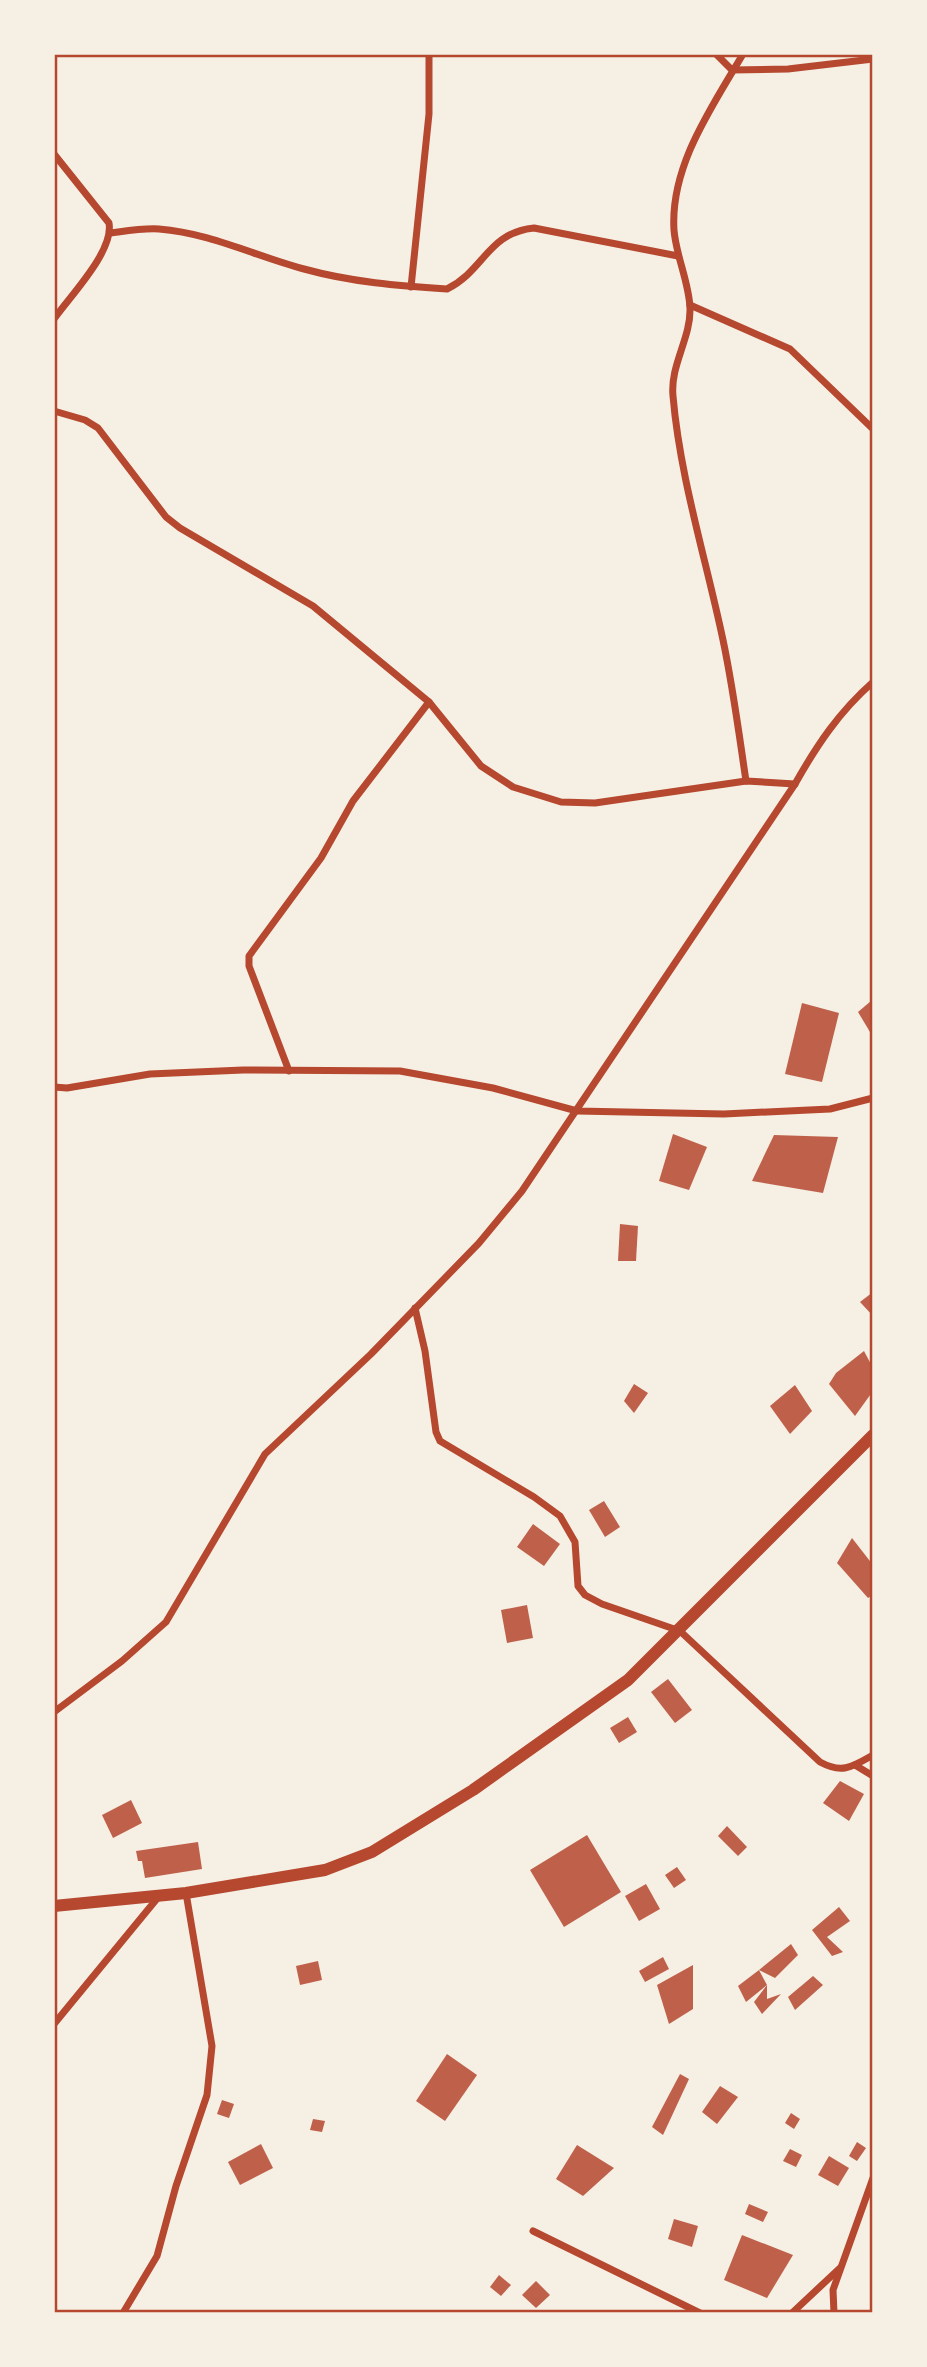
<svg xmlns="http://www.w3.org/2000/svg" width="927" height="2367" viewBox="0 0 927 2367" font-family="Barlow,sans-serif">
<rect width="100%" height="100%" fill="#f6efe4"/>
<g fill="#bf614a">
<path d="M871 1001 873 1004V1037L858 1012Z"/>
<path d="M802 1003 839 1013 822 1082 785 1074Z"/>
<path d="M673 1134 707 1147 689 1190 659 1181Z"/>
<path d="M774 1135 838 1137 823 1193 752 1181Z"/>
<path d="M620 1224 638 1226 636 1261H618Z"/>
<path d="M873 1292V1316L860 1302Z"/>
<path d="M864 1351 873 1368V1391L855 1416 829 1384 836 1373Z"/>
<path d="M634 1384 648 1393 634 1413 624 1401Z"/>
<path d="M795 1385 812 1411 790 1434 770 1406Z"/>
<path d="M604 1501 620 1527 605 1537 589 1510Z"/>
<path d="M533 1524 560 1544 544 1566 517 1547Z"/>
<path d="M852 1538 873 1565V1595L868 1598 837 1563Z"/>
<path d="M527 1605 533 1638 507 1643 501 1610Z"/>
<path d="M668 1679 692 1710 675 1723 651 1692Z"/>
<path d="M628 1717 637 1732 619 1743 610 1728Z"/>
<path d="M840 1781 864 1794 849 1821 823 1803Z"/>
<path d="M131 1800 142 1823 113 1838 102 1815Z"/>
<path d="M727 1826 747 1847 738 1856 718 1836Z"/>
<path d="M587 1835 621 1892 564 1927 530 1870Z"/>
<path d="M198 1842 202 1869 145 1878 142 1861H138L136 1851Z"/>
<path d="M677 1867 686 1880 674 1888 665 1875Z"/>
<path d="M646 1884 660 1909 639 1921 625 1896Z"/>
<path d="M839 1907 850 1921 827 1937 843 1952 832 1956 812 1930Z"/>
<path d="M791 1944 798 1955 775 1978 759 1970Z"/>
<path d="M663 1957 669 1969 645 1982 639 1971Z"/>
<path d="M318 1961 322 1980 300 1985 296 1966Z"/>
<path d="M693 1965V2009L669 2024 657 1985Z"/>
<path d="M759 1970 767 1985 746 2002 738 1986Z"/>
<path d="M813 1976 823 1985 795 2010 788 1997Z"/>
<path d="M767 1985V1999L781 1994 762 2014 754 2002Z"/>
<path d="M447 2054 477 2075 445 2121 416 2101Z"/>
<path d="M680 2074 689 2079 663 2135 652 2127Z"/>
<path d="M720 2086 738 2097 717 2124 702 2112Z"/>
<path d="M222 2100 234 2104 229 2118 217 2114Z"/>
<path d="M791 2113 800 2119 794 2129 785 2123Z"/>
<path d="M313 2119 325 2121 322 2132 310 2130Z"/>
<path d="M857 2142 866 2148 857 2161 849 2156Z"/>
<path d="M261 2144 273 2168 240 2185 228 2162Z"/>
<path d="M577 2145 614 2168 583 2196 556 2179Z"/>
<path d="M790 2149 802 2155 796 2167 783 2161Z"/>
<path d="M829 2156 849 2168 838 2186 818 2175Z"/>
<path d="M749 2204 768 2212 763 2222 745 2214Z"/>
<path d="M674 2219 698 2226 692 2247 668 2239Z"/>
<path d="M742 2235 793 2255 767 2298 724 2280Z"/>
<path d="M499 2275 511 2285 501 2296 490 2287Z"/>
<path d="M536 2281 550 2295 536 2308 522 2295Z"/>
</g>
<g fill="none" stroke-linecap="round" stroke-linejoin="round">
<g stroke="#b5482f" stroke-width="7">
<path d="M716 54 732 70 788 69 873 59"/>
<path d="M743 54C712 107 670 166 674 230 676 256 689 282 690 308 691 338 670 365 673 396 680 478 706 559 723 640 733 687 739 734 746 781"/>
<path d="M54 154 109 223C114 251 71 295 54 319"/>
<path d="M111 233C126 231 143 228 159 229 210 233 255 256 304 269 351 282 399 286 447 289 485 270 487 233 534 228L678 256"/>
<path d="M411 287 429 114V54"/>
<path d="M690 305 790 349 873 429"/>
<path d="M54 411 85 420 98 428 166 517 180 528 313 606 429 702 481 766 513 787 561 802 595 803 746 781 795 784"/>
<path d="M289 1071 249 966V956L321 858 353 801 429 702"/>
<path d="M54 1087 67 1088 150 1074 243 1070 400 1071 493 1088 577 1111 724 1114 830 1109 873 1098"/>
<path d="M415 1308 425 1351 436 1432 440 1441 534 1497 560 1516 575 1542 578 1586 585 1595 602 1604 680 1631 820 1762C842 1774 852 1767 873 1755"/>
<path d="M54 1712 122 1661 166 1622 265 1454 371 1354 479 1243 522 1191 795 784C817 745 839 712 873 682"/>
<path d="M855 1765 873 1776"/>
<path d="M54 2024 160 1895"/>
<path d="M533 2231 700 2313"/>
<path d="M123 2313 157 2256 176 2186 207 2095 212 2046 186 1893"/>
<path d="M792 2313 840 2268"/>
<path d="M834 2313 833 2290 873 2178"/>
</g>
<path stroke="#b5482f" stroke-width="12" d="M54 1906 186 1893 325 1870 372 1852 473 1790 628 1680 873 1435"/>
</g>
<rect width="927" height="2367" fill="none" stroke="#f6efe4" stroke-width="112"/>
<rect x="56" y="56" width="815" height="2255" fill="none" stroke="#b5482f" stroke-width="2.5"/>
</svg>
